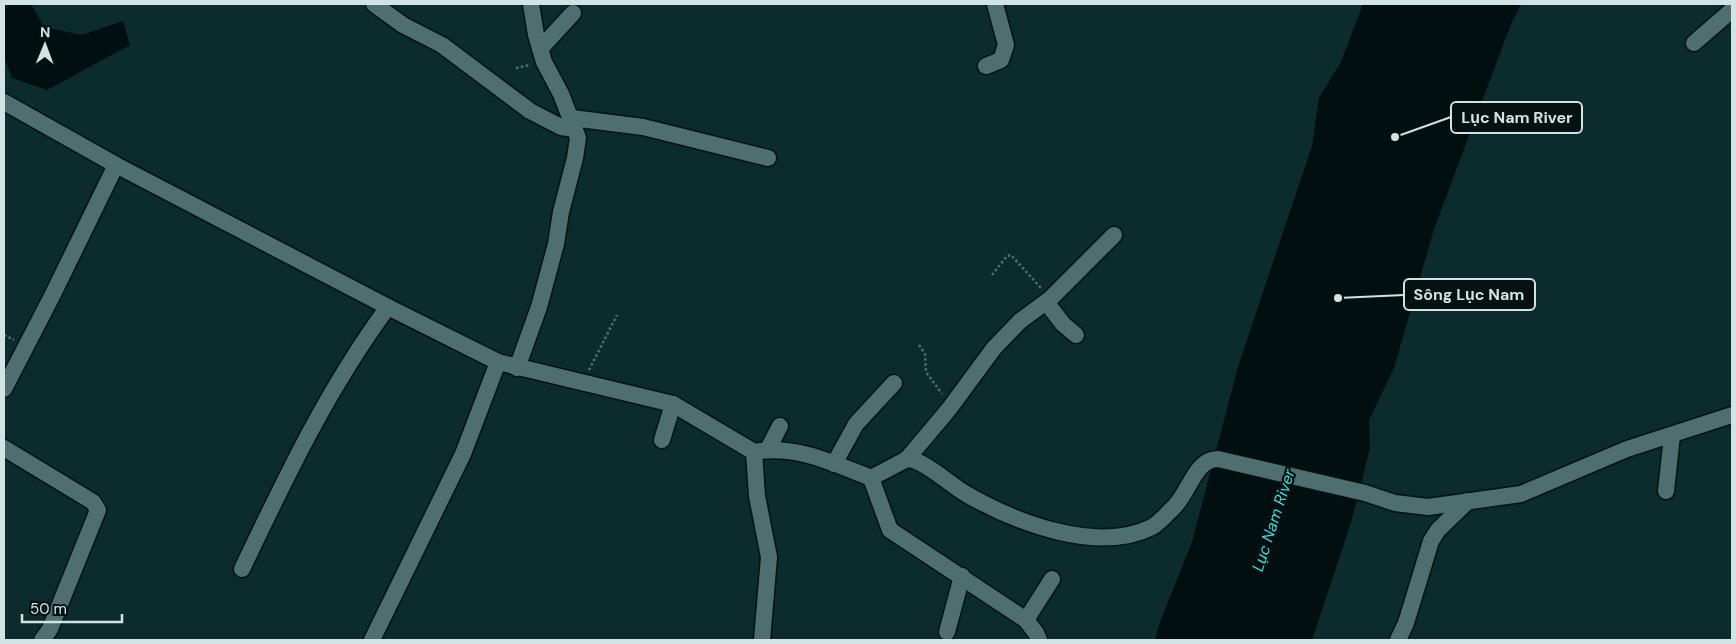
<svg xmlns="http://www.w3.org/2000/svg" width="1736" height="644" viewBox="0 0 1736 644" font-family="'DM Sans',sans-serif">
<rect width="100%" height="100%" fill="#0c2b2c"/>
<g fill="#010f10">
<path d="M4 4H31L44 27 82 35 123 21 130 45 47 90 12 78 4 57Z"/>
<path d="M1363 4H1521L1511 24 1434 229 1394 368 1369 420 1370 448 1352 519 1312 640H1155L1160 622 1192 542 1238 367 1312 146 1319 98 1341 62Z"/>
</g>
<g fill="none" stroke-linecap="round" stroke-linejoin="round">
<g stroke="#001313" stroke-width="19">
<g id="minor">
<path d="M374 4 403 25 442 45 530 111 561 127 575 129"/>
<path d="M1694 43 1732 10"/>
<path d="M540 49 573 13"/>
<path d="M986 66 1001 60 1006 45 995 4"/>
<path d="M4 102 116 165 388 307 498 362 673 404 754 452C794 444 834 463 871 478L907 459 914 460C934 468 949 484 968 495 1017 523 1098 554 1152 527 1159 523 1166 515 1172 509 1189 495 1194 459 1218 459L1365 493 1395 503 1428 507 1521 494 1627 449 1732 415"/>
<path d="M572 118 643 127 768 158"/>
<path d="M1046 302 1063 324 1076 335"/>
<path d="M517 368 539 307 556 244 561 212 575 158 578 138 561 94 544 62 536 35 531 4"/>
<path d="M4 389 53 294 116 165"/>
<path d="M662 440 673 404"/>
<path d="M4 448 93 502 98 510 50 629 42 640"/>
<path d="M768 449 780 426"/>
<path d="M754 452 757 496 769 557 762 640"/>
<path d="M907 459 949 409 994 348 1020 321 1050 299 1114 235"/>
<path d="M834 464 856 424 894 383"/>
<path d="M871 478 890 530 1026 620 1036 633 1039 640"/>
<path d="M1666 491 1672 436"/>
<path d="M242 569C285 479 328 388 388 307"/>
<path d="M1026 620 1052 579"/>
<path d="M947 632 962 576"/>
<path d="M372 640 463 454 498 362"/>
<path d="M1398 640 1406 623 1431 541 1438 530 1468 501"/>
</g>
</g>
<g stroke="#546e6f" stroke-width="2.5" stroke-dasharray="2.5 2.5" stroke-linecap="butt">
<path d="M516 68 530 65"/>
<path d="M992 275 1007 256 1011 255 1041 288"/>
<path d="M4 335 14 340"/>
<path d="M919 345 925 354 926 372 942 394"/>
<path d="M589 370 617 315"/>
</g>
<use href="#minor" stroke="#4f6e6f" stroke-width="16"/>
</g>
<g text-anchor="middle" stroke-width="4.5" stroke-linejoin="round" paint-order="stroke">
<g font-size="16" font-style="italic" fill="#3ed8db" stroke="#061212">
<text transform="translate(1273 520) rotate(-72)" y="6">Lục Nam River</text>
</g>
</g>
<path fill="none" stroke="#d2e3e3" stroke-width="2" d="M1395 137L1451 117M1338 298L1404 295"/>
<g fill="#d2e3e3" stroke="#061212" stroke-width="2">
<circle cx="1395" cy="137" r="5"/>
<circle cx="1338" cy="298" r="5"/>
</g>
<g fill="#061212" stroke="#d2e3e3" stroke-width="2">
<rect x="1451" y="102" width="131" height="31" rx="5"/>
<rect x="1404" y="279" width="131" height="31" rx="5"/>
</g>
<g font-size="16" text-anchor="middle" font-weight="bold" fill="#d2e3e3">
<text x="1517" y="123">Lục Nam River</text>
<text x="1469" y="300">Sông Lục Nam</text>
</g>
<rect width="1736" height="644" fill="none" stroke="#d2e3e3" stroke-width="10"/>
<g transform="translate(45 45) rotate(1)" stroke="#061212" stroke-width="4" paint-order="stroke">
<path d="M0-4L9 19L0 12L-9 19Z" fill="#d2e3e3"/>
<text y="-8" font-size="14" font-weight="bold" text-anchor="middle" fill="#d2e3e3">N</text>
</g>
<path d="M22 614v8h100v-8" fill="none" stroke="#d2e3e3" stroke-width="2.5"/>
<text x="30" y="614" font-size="15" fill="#d2e3e3" stroke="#061212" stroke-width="4" paint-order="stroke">50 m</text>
</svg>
